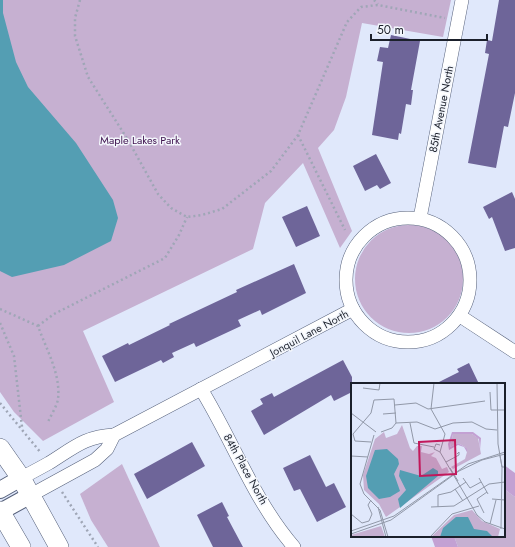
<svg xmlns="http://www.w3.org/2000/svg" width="515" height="547" viewBox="0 0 515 547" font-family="Jost,sans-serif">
<rect width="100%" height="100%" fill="#e0e8fb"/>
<g fill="#c6b0d1">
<path d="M0 0H451L443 37 362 23 346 97 334 130 318 148 352 231 340 248 303 163 265 203 253 249 83 331 114 402 43 441 14 412 0 392Z"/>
<circle cx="409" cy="279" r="54"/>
<path d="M122 464 160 547H108L91 520 80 494Z"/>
<path d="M504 489 515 497V547H458L454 536H504Z"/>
</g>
<g fill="#c3a1d3">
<path d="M504 465 515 473V497L504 489Z"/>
<path d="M431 536H454L458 547H435Z"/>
</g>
<path fill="#549eb3" d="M0 0H3V13L16 62 28 87 76 143 113 200 118 218 111 241 64 265 12 277 0 271Z"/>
<g fill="#6e6599">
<path d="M499 0H515V93L508 127 504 126 496 168 468 163 489 54 485 53 487 40 492 41Z"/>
<path d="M391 35 420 41 411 90H413L411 105 406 104 401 134 399 133 398 140 372 135 383 62 377 61 380 47 388 48Z"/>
<path d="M376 154 391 183 380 189 377 185 365 191 353 166Z"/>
<path d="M512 192 515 199V248L505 251 492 217 489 219 483 207Z"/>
<path d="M307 206 320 236 296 247 282 217Z"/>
<path d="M294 264 306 293 262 315 260 310 238 320 241 326 196 347 194 343 172 353 174 357 163 363 161 360 115 382 102 356 128 343 129 345 170 325 169 324 237 292 236 290Z"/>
<path d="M343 360 352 377V392L334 401 331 395 264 435 251 411 263 404 260 399 272 393 274 397Z"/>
<path d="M469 363 479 384H435L459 372 457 369Z"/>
<path d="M192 442 205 466 147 499 134 474Z"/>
<path d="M310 455 326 487 334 483 346 507 317 522 300 489 294 491 283 468Z"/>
<path d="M222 502 229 516 227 517 243 547H213L197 515Z"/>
</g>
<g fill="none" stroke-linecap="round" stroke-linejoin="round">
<g stroke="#55607a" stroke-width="14">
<g id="minor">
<circle cx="408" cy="280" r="62"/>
<path d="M420 218 462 0"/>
<path d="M460 316 515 352"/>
<path d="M201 389C233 441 254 501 294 547"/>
<path d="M21 478C31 473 40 468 49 463 72 449 85 436 114 435L353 309"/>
<path d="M31 495 95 460 107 449 114 435"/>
</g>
</g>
<g stroke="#55607a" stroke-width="18">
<g id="tertiary">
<path d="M0 490 21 478"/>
<path d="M0 512 31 495"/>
</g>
</g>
<g stroke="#55607a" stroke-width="20">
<g id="secondary">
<path d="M0 448 21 478 59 547"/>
<path d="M0 511 21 547"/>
</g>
</g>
<g stroke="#9fa6b6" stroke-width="2.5" stroke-dasharray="2 3" stroke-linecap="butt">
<path d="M80 0 75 18V36L88 77 128 140 158 194 171 208 187 217 202 215 222 209 271 171 298 135 347 22 361 7 378 5 445 18"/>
<path d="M374 0 378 4"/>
<path d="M298 135 345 230"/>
<path d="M0 309 38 326C46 349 61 374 58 399 57 406 51 415 48 422"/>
<path d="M0 323 14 356 22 427"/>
<path d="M38 326 54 314 165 258 179 235 187 217"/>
<path d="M0 403 41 453"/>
<path d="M62 492 98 547"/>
</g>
<use href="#minor" stroke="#fff" stroke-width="13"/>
<use href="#tertiary" stroke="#fff" stroke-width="16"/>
<use href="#secondary" stroke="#fff" stroke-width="19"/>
</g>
<g text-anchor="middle" stroke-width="3" stroke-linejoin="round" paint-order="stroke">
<g font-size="11" fill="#1b202b" stroke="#f3f6fc">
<text transform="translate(441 109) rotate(-79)" y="4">85th Avenue North</text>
<text transform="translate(309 333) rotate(-28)" y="4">Jonquil Lane North</text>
<text transform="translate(246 469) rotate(61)" y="4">84th Place North</text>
</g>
<g font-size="11" fill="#3f134f" stroke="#f3f6fc">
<text x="140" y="144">Maple Lakes Park</text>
</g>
</g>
<g transform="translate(351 383)">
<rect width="154" height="154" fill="#e0e8fb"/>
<path d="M51 42 59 65 62 68 66 63H71L70 69 78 71 84 69 80 73 85 75 91 86 96 84 98 89 35 134 28 121 13 107 12 92 24 56 33 49 35 55 46 51ZM102 51H121L127 55 130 71 102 86 100 84 114 76 116 69 114 64 107 60 99 64ZM121 127 131 138 149 146 147 154H80L103 132ZM30 143 34 154H0V152Z" fill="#c6b0d1"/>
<path d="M101 49H122L130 55 129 67 128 56 121 51H102L99 64 107 60 114 64 116 66V69L113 64 107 62 98 67 97 61Z" fill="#c3a1d3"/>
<path d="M36 66 47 76 48 81 43 91 49 108 39 114 28 116 17 105 15 93 24 67ZM82 85 87 88V93L49 125 47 116 55 107 48 93 49 87 70 93ZM105 134H117L123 146 136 148 142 154H89L92 145Z" fill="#549eb3"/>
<path fill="none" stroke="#9198a8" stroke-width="1" d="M83 0 80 26 94 51 89 69 126 132 134 139 154 146M146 0 147 61 151 84 149 73M12 5 28 7 29 0M139 9 140 27H154M44 22 65 20 77 26 134 18M0 30 25 49M32 31 45 30M45 40 66 39 84 46 102 40 121 39 135 46 146 47M59 40 63 60 83 64M30 49 41 45 45 40M23 52 9 101 13 111 29 127 37 154M20 59 4 58 2 51 20 30 23 17 43 16 45 40M89 69 83 66 85 61 89 62M0 73 17 74M95 79 108 72V69L106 71M99 85 107 98M112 95 119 105 130 99M128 95 137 111M104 106 112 118M141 116 154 117M27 124 35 154M80 124 103 123 138 101 154 99M87 124V112L100 109 115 99M133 130 126 116 136 109M0 131 11 140 18 138 21 131 17 122 20 117M139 141 145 117M150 146 151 84H154M0 148 43 133 117 81 154 69M0 151 40 137 108 88 131 77 154 71M79 154 101 131 128 123"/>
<path fill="#c2185b" fill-opacity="0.15" stroke="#c2185b" stroke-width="2" d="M104 57 105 91 69 93 68 59Z"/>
<rect width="154" height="154" fill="none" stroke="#1b202b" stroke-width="2"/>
</g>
<path d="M371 34v6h116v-6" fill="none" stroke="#1b202b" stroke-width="2"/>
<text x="377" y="34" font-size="12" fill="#1b202b" stroke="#f3f6fc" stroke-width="3" paint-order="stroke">50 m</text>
</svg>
